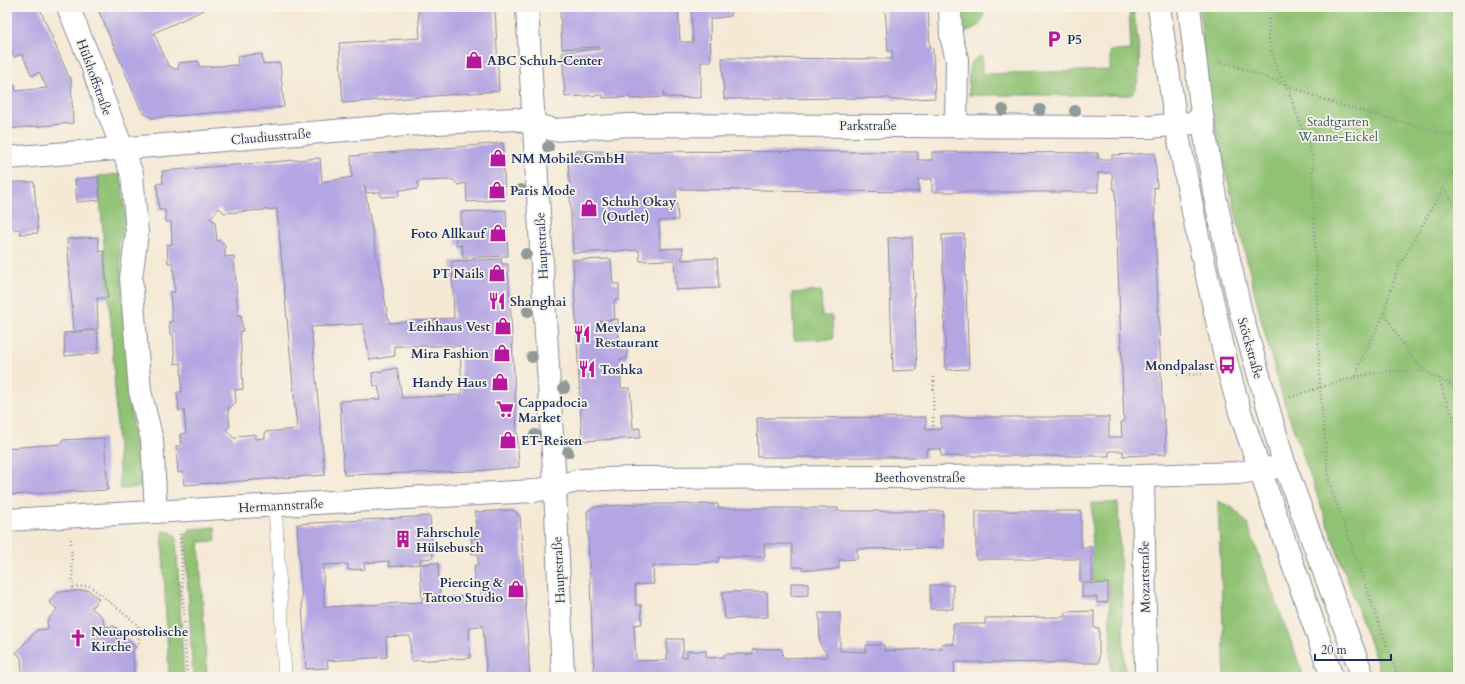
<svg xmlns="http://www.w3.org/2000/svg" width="1465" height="684" viewBox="0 0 1465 684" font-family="Cardo,serif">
<rect width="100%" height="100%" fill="#f7f3e8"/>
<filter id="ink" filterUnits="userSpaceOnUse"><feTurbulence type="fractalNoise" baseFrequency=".025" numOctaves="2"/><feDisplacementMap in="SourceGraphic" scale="8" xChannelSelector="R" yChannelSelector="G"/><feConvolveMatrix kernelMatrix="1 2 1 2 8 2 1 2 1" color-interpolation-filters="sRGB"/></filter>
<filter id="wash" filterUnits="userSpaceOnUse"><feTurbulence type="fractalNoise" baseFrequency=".012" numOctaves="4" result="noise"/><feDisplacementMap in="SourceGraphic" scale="16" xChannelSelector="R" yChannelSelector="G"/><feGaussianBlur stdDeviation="0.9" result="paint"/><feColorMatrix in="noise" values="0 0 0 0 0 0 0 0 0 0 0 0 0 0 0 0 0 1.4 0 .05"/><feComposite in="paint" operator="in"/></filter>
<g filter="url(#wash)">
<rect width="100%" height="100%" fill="#f5e9d5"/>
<g fill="#90c273" stroke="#567868">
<path d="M957 7H984C985 26 974 33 957 32Z"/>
<path d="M1129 7H1133C1136 31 1147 76 1131 95H969C969 80 964 60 982 56V74L1110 70V51L1131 50Z"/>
<path d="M1200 7H1458V677H1382L1285 405 1262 323 1217 136 1204 68Z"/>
<path d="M121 174 127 233 119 242 133 432 141 439 145 487 120 489 112 336 98 176Z"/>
<path d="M821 291 822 316H832L833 339 794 340 792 293Z"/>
<path d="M1218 501 1233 508 1247 523 1304 677H1225Z"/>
<path d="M1092 503H1118L1125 677H1111L1109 582H1092Z"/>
<path d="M215 527 216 541 199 542 207 677H193L185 537 190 529Z"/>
<path d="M162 531 170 532 176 536 184 677H169Z"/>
</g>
<g id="blocks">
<g fill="#b4a6e3" fill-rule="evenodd">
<path d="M7 7H39L69 77H71L73 123 7 129V85H15L16 91 47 88 39 72 32 76 22 54 14 57 7 40Z"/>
<path d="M97 7H210L154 33 168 65 174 69H178L179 63 198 61 200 67 238 65 237 56 262 54 263 64 280 63 284 107 151 118 142 112Z"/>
<path d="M418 7H495L499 91 343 103 339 43 420 38Z"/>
<path d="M560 7H678L680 42H693L691 7H730L731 16 710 19 711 62H701V98L664 97V91L663 97 630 99V97L603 98V95L565 97 562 52 600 49 598 47 562 49Z"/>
<path d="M885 7H928L930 48 933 49 935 98 891 100 890 98 724 99 722 58 893 59 892 51H888Z"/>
<path d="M503 143 505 200 467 202 466 183 458 185 454 180 418 181V189L399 190V196L381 197 380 192 367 193 364 185 389 323 454 318 452 261 501 259 502 264H508L519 467 475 471 344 475 340 401 381 399 378 386H374L372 373 397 368 402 398 462 395 460 346H394L395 356 370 360 363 324 311 327 325 475 184 485 183 472 178 473 176 446H181L180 434 186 433 184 410 179 411 177 392H182L181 363 175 364 173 334H170L169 322 172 321 170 292H175L173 263H168L167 245 172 244 171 222H166L165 210H159L157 184 163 183 162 171 320 158 322 182 352 177 351 156ZM219 208 224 213 277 209 297 429 265 432V438L255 439V434L238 436 235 439 226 430 230 426 228 408 231 407 236 402 235 390 243 389 240 331H243L241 315 238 316 234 256 225 257V245L220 240 217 241 215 222 210 218Z"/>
<path d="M576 151 918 152V160H932V152L1098 153V159H1112V155L1155 153 1157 188 1154 187 1157 282 1163 420H1165L1166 454 1123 456V451H1109V456H941V449H926V457H758L757 418 926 417V430L941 429V417H1109V437H1122L1121 422H1124L1115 189H1113L1112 173H1098V192H932V179H918L919 192 678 189 676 191 678 220 659 221 660 249 683 248 682 260 717 258 719 288 676 290 674 260 640 261 639 250 573 253 568 159Z"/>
<path d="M98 177 100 200 77 202 75 179Z"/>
<path d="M18 182H34L38 233 20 234V229L7 230V183Z"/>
<path d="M506 210 508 256 463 258 462 245 456 246V230H461V212Z"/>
<path d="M964 234 969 369 946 370 942 235Z"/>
<path d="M98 237 99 252 104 251 108 298H97L98 329 74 331 67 239Z"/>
<path d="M912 237 917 370 893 371 888 238Z"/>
<path d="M611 259 613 284H619V300H614L615 319 600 321 614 320 618 319 619 344H627V359H620L621 388H630L633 429 640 428V438L582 441 573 260Z"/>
<path d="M97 331 99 353 65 356 64 333Z"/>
<path d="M104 438 108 490 7 495V448L62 444V440Z"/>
<path d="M636 504H718V508H838V511H943V548L857 549V559L839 560V568L829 570H811L802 569V567H792V544H764L765 557H719L718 562 653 566 654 584 635 585 636 605H641L642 624 634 625 636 661 667 660V639H683V651L681 657H687V651H706V658L725 657 724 654H753V649H782L783 658 827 657V654L820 645 819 613H840V651L866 652V645H884V651L942 648 941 644H954L953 624H985V618L1064 617 1065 612 1094 611V628H1099V663L954 662 955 677H594L587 511 595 507Z"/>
<path d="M513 510 520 516 530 677H487L483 626 469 627 470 658 411 661 410 636 386 637 387 657 327 661 328 668 306 669 297 524 430 516 433 558 421 559 420 564 438 563 440 597 481 596V584L475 583 474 566 478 565V554H472L471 537H477L475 512ZM389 561V567L420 564 422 602 324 607 323 565 348 564V570L365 569 364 563Z"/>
<path d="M976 511H1081V547H1092V582H1080V559H976Z"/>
<path d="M791 583H808V595L791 596Z"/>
<path d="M1108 583V602L1097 603V597H1082V584Z"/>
<rect x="930" y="585" width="23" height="24"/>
<path d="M88 590 99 599 91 608 103 617 104 627 114 626 136 647 133 651 134 677H22L21 657 16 653 37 630 48 629 47 621 57 609 49 602 58 592Z"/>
<path d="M722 592H767L768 617 725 619Z"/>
</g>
</g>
</g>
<g filter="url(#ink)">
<use href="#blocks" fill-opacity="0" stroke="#888c9a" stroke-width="1"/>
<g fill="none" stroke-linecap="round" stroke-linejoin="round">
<g stroke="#888c9a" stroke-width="14">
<path id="lane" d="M275 506 285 677"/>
</g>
<g stroke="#888c9a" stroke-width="24">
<g id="street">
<path d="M68 7 92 65 101 93 132 174 137 233 131 278 140 391 152 440 156 512"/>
<path d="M527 7 555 487 563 677"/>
<path d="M950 7 951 36 957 59 956 126"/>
<path d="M1159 7 1176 125 1198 237 1227 365 1240 412 1260 470 1332 677"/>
<path d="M1189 7 1203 122 1215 197 1241 313 1285 466 1363 677"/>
<path d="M7 158 418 124 516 119 554 130 630 125 1150 127 1203 122"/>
<path d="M1143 476 1146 677"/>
<path d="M7 520 534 491 582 480 633 478 1143 476 1238 473 1285 466"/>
</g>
</g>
<g stroke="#888c9a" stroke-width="2.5" stroke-dasharray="1 3" stroke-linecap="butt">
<path d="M1268 7 1269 42 1275 64 1287 87 1312 156 1320 388 1329 482 1398 677"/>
<path d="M1219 62 1233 65 1336 104 1458 137"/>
<path d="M1458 162 1398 268 1384 313 1409 354 1424 371 1458 388"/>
<path d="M1443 188 1458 208"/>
<path d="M1177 375 1205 374"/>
<path d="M1356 376 1360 362 1384 314"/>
<path d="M1439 378 1444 396 1458 426"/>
<path d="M1290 397C1336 383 1374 367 1423 371"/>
<path d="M933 430 934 376"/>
<path d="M180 534 187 677"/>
<path d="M71 539 73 591"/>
<path d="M73 587 90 586 138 625 139 645"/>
</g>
<use href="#lane" stroke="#fff" stroke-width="13"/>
<use href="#street" stroke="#fff" stroke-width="22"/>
</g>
<g fill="#909b97">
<circle cx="1003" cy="110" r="6"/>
<circle cx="1040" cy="110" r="6"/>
<circle cx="1075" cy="111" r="6"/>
<circle cx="548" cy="147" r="6"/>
<circle cx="521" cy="190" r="6"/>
<circle cx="526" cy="254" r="6"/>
<circle cx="528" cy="311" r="6"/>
<circle cx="532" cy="357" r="6"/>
<circle cx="564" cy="388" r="6"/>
<circle cx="535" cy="435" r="6"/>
<circle cx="568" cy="452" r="6"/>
</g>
</g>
<defs>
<g id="parking-bare" transform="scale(1.38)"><path d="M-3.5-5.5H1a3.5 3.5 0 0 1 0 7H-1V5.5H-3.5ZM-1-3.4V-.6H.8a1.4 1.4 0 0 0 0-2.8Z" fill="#b5179e" stroke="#f7f3e8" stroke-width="2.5" paint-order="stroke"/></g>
<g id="shop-bare" transform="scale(1.38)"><path d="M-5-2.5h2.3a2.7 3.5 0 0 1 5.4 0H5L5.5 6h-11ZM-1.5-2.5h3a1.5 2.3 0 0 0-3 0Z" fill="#b5179e" stroke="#f7f3e8" stroke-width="2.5" paint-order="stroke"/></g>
<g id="restaurant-bare" transform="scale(1.38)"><path d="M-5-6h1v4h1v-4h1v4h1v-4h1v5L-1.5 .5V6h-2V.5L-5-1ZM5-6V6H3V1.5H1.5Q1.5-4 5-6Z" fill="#b5179e" stroke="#f7f3e8" stroke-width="2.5" paint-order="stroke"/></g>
<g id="bus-bare" transform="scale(1.38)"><path d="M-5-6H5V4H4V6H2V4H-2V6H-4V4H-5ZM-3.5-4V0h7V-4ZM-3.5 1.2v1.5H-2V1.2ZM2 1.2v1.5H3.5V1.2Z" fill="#b5179e" stroke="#f7f3e8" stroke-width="2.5" paint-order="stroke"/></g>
<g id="supermarket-bare" transform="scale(1.38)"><path d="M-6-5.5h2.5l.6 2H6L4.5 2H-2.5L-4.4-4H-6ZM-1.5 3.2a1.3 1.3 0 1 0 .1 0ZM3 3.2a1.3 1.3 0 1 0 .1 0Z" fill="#b5179e" stroke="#f7f3e8" stroke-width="2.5" paint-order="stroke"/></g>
<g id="building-bare" transform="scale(1.38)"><path d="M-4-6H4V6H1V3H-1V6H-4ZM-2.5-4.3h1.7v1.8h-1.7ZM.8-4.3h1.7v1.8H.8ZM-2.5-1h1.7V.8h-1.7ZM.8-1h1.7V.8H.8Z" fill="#b5179e" stroke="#f7f3e8" stroke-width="2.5" paint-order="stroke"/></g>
<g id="church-bare" transform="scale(1.38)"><path d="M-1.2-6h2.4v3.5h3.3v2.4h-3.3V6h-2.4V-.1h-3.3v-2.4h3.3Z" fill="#b5179e" stroke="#f7f3e8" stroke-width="2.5" paint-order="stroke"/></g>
</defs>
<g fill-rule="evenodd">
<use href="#parking-bare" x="1054" y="39"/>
<use href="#shop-bare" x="474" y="60"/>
<use href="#shop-bare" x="498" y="158"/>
<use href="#shop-bare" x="497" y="190"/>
<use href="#shop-bare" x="589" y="208"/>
<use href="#shop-bare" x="498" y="233"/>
<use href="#shop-bare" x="497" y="273"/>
<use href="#restaurant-bare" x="497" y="301"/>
<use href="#shop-bare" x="503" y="326"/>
<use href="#restaurant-bare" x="582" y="334"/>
<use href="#shop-bare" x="502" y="353"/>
<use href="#bus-bare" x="1227" y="365"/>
<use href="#restaurant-bare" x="587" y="369"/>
<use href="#shop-bare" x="500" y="382"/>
<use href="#supermarket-bare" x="505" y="409"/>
<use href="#shop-bare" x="508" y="440"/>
<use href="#building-bare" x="403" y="539"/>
<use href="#shop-bare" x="516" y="589"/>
<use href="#church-bare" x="78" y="638"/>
</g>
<g text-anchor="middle" stroke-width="3.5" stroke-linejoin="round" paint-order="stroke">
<g font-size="13" font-weight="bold" fill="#1b2f5e" stroke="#f7f3e8" text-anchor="start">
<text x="1067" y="44">P5</text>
<text x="487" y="65">ABC Schuh-Center</text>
<text x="511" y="163">NM Mobile.GmbH</text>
<text x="510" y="195">Paris Mode</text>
<text x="602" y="206">Schuh Okay<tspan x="602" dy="15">(Outlet)</tspan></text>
<text x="485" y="238" text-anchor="end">Foto Allkauf</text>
<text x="484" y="278" text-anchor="end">PT Nails</text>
<text x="510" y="306">Shanghai</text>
<text x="490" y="331" text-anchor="end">Leihhaus Vest</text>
<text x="595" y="332">Mevlana<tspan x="595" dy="15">Restaurant</tspan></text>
<text x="489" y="358" text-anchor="end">Mira Fashion</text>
<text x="1214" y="370" text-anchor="end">Mondpalast</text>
<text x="600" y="374">Toshka</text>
<text x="487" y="387" text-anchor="end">Handy Haus</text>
<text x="518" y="407">Cappadocia<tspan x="518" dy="15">Market</tspan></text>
<text x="521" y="445">ET-Reisen</text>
<text x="416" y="537">Fahrschule<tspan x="416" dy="15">Hülsebusch</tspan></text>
<text x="503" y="587" text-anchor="end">Piercing &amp;<tspan x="503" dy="15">Tattoo Studio</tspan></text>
<text x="91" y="636">Neuapostolische<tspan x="91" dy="15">Kirche</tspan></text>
</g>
<g font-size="13" fill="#1b2f5e" stroke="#f7f3e8">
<text transform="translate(95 77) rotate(70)" y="5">Hülshoffstraße</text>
<text x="868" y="130">Parkstraße</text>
<text transform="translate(271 136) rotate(-5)" y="5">Claudiusstraße</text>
<text transform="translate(541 246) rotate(-93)" y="5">Hauptstraße</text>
<text transform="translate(1251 348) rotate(74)" y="5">Stöckstraße</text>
<text x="920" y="482">Beethovenstraße</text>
<text transform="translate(281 505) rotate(-3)" y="5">Hermannstraße</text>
<text transform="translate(558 570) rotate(-93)" y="5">Hauptstraße</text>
<text transform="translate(1144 577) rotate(-91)" y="5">Mozartstraße</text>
</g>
<g font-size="13" fill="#3e5b64" stroke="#f7f3e8">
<text x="1338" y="126">Stadtgarten<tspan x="1338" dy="15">Wanne-Eickel</tspan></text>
</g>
</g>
<rect width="1465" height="684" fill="none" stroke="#f7f3e8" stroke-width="24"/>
<path d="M1315 654v6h76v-6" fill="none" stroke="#1b2f5e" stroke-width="2"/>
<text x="1321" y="654" font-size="12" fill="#1b2f5e" stroke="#f7f3e8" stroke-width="3" paint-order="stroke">20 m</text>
</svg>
